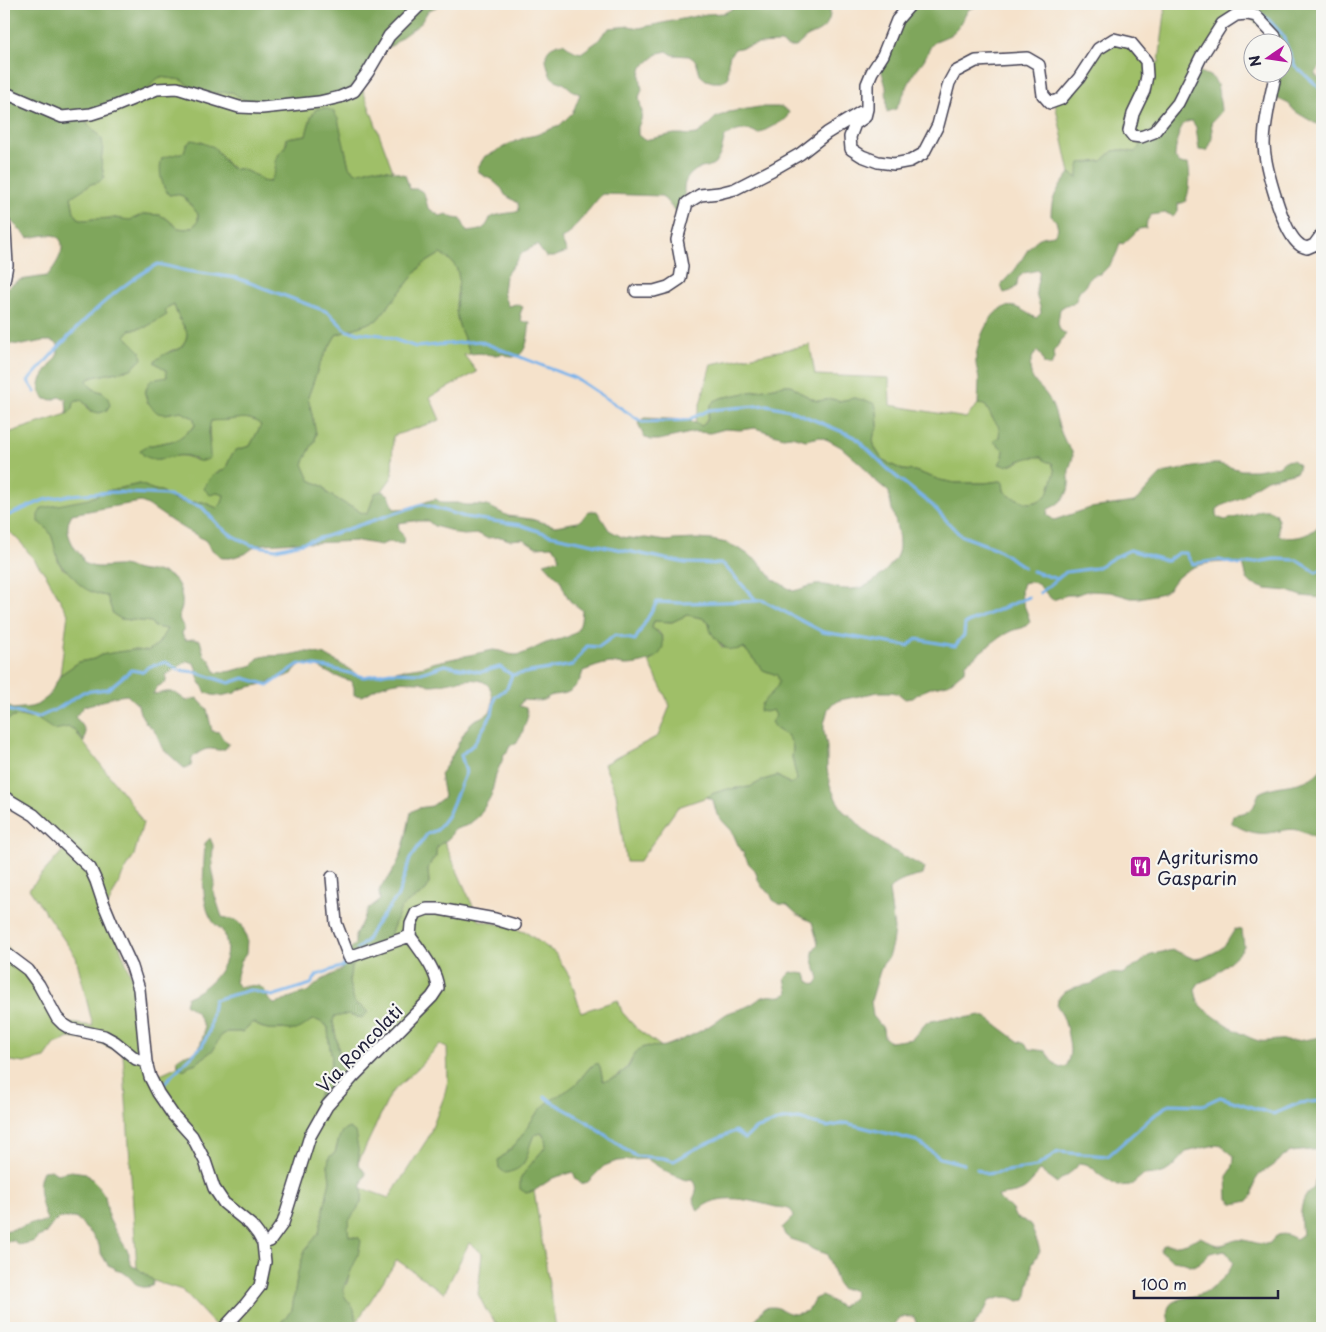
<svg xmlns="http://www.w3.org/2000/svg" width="1326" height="1332" viewBox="0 0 1326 1332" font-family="'Playpen Sans',sans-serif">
  <rect width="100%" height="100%" fill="#f6f6f2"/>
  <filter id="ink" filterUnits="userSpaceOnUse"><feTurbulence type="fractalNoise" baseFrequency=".02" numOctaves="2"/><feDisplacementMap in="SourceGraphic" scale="10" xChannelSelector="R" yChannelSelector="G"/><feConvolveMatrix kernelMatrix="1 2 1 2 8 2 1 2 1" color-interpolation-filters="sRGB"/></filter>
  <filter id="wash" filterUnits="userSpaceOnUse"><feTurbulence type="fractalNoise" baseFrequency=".0096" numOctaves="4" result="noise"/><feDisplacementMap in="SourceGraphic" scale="20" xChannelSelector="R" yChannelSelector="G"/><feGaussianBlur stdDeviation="1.12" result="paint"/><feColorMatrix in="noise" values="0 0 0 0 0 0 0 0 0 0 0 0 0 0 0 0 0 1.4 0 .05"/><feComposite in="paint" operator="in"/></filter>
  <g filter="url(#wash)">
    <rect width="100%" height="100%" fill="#f5e2cb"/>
    <path fill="#9fbf68" stroke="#607052" d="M 1166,4 L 1248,4 L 1245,12 L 1233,13 L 1172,113 L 1144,137 L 1140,147 L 1135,152 L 1120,150 L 1113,151 L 1102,161 L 1080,163 L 1078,178 L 1070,173 L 1055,103 L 1097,53 L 1123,40 L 1142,61 L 1159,63 Z
      M 160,77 L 182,80 L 188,85 L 217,93 L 232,92 L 251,104 L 361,85 L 393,171 L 374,168 L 356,173 L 349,167 L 345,149 L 325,108 L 316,109 L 311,117 L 306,135 L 287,138 L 285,148 L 276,162 L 276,170 L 274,177 L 269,182 L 262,181 L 257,176 L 242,169 L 235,169 L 228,165 L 214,147 L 206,145 L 200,141 L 184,152 L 162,159 L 169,195 L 176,194 L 183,196 L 198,214 L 198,221 L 193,227 L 186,229 L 178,228 L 166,218 L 159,215 L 144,214 L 130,221 L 115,218 L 93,219 L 85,220 L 78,218 L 74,212 L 71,196 L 91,184 L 99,182 L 104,177 L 101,161 L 103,147 L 97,133 L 86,122 L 87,115 L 140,99 L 154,81 Z
      M 440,254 C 472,269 452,291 457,317 C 459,329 466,342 471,354 L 464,355 L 477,372 L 430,397 L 440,420 L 393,436 L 392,477 L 382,491 L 375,493 C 372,500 371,507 367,514 L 360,512 L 354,507 L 347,505 L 327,493 L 324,487 L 310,480 L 302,464 L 311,447 L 315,441 L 316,433 L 308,397 L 320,363 L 336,335 L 377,320 L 422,265 Z
      M 174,304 C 175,308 176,312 178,316 C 185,332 193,332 180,349 L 172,350 L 154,362 L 167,370 L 167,377 L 147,386 L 145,394 L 147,402 L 165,414 L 181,411 L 187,415 L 194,418 L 195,426 L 177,440 L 147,446 L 159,459 C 173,457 183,452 196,461 L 210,443 L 209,428 L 211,421 C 216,420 222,421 227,420 C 241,419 249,415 261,425 L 250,446 L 236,450 L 231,456 L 225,470 L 217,472 L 217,493 L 224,495 L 222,503 L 217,508 L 203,502 L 181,503 L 174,500 L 161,491 L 154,490 L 140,484 L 102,492 L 96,496 L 89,499 L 45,526 L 50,531 L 55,546 L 58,561 L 62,568 L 69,572 L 80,584 L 100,595 L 107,596 L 113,614 L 121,619 L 151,622 L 154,627 L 167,629 L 158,644 L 148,651 L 133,650 L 101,655 L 94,659 L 79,662 L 60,675 L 68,614 L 46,575 L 22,544 L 4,526 L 4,446 L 11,432 L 67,414 L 73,409 L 74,402 L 82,400 L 91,412 L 103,392 C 94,390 90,388 86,380 L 93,377 L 131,369 L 142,359 L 125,336 L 130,330 L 146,327 L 166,315 L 165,311 L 168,307 Z
      M 810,345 L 815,375 L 889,378 L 890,405 L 966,418 L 978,404 L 985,405 L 989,411 L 992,418 L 997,423 L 1000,430 L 999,437 L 1004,450 L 1003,457 L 1000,464 C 1016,469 1026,452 1042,457 C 1045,457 1049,461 1052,463 L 1055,472 L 1049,491 L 1045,498 L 1036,502 L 1028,503 L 1010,496 L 1004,491 L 1003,482 L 1000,481 L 985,483 L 955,483 L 940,480 L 915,471 L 903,470 L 883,461 L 875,448 L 873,441 L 874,434 L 878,427 L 877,411 L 854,398 L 839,401 L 832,399 L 817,401 L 803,394 L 791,385 L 784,385 L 721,398 C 703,406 713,414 702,426 L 695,423 L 711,364 Z
      M 687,615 L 702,618 L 709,622 C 710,635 715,636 722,647 L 744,648 L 763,670 L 777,675 L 780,682 L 777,689 L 761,704 L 766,712 L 773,709 L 777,716 L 775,728 L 788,736 L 792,743 L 793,748 L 792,757 L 797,780 L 791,784 L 777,776 L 763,780 L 750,787 L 728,789 L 714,793 L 707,797 L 678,807 L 639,862 L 626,862 L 616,793 L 604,764 L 658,736 L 670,706 L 649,662 L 660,653 L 663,638 L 659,632 L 652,628 L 654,621 L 672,622 Z
      M 21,716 L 29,718 L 36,717 C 44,725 58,730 69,727 L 75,730 L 79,737 L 130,802 L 143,823 L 134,855 L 121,878 L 106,910 L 139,997 L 149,1079 L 178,1066 L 184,1070 L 190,1065 L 197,1063 L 214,1049 L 220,1035 L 227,1032 L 242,1032 L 253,1022 C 255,1023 259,1026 260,1027 C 269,1031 290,1030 300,1027 C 305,1025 308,1020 314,1020 C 319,1020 324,1024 328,1027 L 329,1043 L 332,1058 L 327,1080 L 316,1099 L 342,1064 L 333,1022 L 334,1017 L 349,1014 L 356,1017 L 362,1007 L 355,1004 L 349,983 L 351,968 L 362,957 L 387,942 L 401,908 L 407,903 L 426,891 L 429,883 L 428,869 L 431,862 L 436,856 C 435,848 438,846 444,841 L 479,920 L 507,926 L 527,933 L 555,953 L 570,977 L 581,1012 L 618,1000 L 622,1012 L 637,1029 L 662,1047 L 655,1048 L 648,1046 L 635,1053 L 628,1066 L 623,1072 L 611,1080 L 603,1081 L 600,1067 L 591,1066 L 577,1083 L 572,1088 L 546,1104 L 536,1114 L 520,1139 L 510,1150 L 498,1160 L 531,1142 L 534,1135 L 541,1133 L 545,1139 L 546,1146 C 537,1158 526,1168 520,1182 L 526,1193 L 534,1191 L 556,1328 L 500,1328 L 486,1310 L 478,1294 L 482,1253 L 469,1243 L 444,1293 L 397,1260 L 356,1323 L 354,1309 L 345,1297 L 343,1289 L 347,1283 L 359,1238 L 349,1236 L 347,1229 L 351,1215 L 357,1209 L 362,1196 L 361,1188 L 389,1198 L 428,1138 L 444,1097 L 448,1080 L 447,1047 L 440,1044 L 418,1068 L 391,1093 L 358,1163 L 359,1154 L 339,1138 L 335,1153 L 328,1165 L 330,1180 L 319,1233 L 305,1250 L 298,1272 L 292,1310 L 282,1321 L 280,1328 L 218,1328 L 182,1290 L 154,1281 L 137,1268 L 123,1054 L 96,1041 L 70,1038 L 55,1044 L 45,1058 L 24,1063 L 4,1060 L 4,944 L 12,953 L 62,1017 L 68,1023 L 93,1026 L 76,957 L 29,889 L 66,847 L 4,798 L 4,722 L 13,717 Z"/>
    <path fill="#7fa65c" stroke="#50644c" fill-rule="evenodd" d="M 4,4 L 442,4 L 428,11 L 420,24 L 403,36 L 393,45 L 387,48 L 342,96 L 251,104 L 232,92 L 210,93 L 188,85 L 182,80 L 160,77 L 154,81 L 140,99 L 87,115 L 86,123 L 102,139 L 103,147 L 101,161 L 104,177 L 99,182 L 91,184 L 71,197 L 74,212 L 78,218 L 85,220 L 93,219 L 115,218 L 130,220 L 144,214 L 159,215 L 166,218 L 178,228 L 186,229 L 193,227 L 198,221 L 198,214 L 183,196 L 176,194 L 169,195 C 161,185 158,170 162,158 L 184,152 L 186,145 L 192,140 C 200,141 206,145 214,147 L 228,166 L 235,169 L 242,169 L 257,176 L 262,181 L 269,182 C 279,170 273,166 278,156 C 279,152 284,150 285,146 C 287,144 287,141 287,138 L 306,135 L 311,117 L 316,109 L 325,108 L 333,111 L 338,119 L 349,167 L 356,173 L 374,168 L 393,171 L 405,175 L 410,189 L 418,189 L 424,193 L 428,208 L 440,216 L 447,214 L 453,218 L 461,219 L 467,232 C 480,230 485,231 490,218 C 499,213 509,214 519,211 L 518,203 L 505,195 L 502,189 L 491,179 L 484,176 L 478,171 L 478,167 L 485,156 L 493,153 L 509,144 L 526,137 L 536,135 L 560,125 L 573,112 L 580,94 C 572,92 570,87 563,83 C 559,81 553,80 550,75 C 549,73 549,70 548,68 C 543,53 547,46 563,43 L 574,51 L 581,53 L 598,41 L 603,34 L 610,28 L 629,26 L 639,28 L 706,14 L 724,13 L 732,9 L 737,4 L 835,4 L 830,9 C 831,25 822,31 809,36 C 804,38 800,44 796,47 L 788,47 L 781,43 L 758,44 L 735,49 L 730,55 L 728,63 L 728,78 L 721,82 L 713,82 L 706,80 L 700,75 L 696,61 L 689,56 L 673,55 L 667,51 L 659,53 L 642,67 L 640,75 L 642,90 L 639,97 L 642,112 L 641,120 L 638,127 L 638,135 L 644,140 L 674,134 L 682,134 L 689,135 L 697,134 L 704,129 L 715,118 L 729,112 L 759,107 L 782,107 L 789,112 L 786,119 L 758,134 C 748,126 734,131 725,137 C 722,146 721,160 712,165 C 707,168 701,167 696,170 C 684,178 681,189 687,201 L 682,207 L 675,211 L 662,196 L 602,194 L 567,236 L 561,239 L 567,252 L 553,257 L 546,257 L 537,245 L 523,252 L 505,276 L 503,292 L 505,299 L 508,306 L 516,304 L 523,307 L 520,314 L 522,322 L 530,322 C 528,334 528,358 511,357 C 508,357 506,354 503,354 C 500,354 498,355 495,355 C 485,355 483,352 471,354 C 466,342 459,329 457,317 C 452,291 472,269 440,254 L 422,265 L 377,320 L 336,335 L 320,363 L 308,397 L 316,433 L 315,441 L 311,447 L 303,464 L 310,480 L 324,487 L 327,493 L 347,505 L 354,507 L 360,512 L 367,514 C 371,507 372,500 375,493 L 382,491 L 389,495 L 394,509 L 409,508 L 431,500 L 436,499 L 442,503 L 458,503 L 465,505 L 480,505 L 488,506 L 508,516 L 531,519 L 555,526 L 578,522 L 584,517 L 589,511 L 597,511 L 609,530 L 622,537 L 638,539 L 645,538 L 667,541 L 674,540 L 697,539 L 712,540 L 727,543 L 740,549 L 759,562 L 773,579 L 793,591 C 800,590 807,586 815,585 C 824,584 829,586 837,588 C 861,592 872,585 888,568 C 894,561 899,555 899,545 C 899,525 890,510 889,492 L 872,478 L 863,466 L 841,447 L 828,440 L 820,437 L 806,440 L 791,436 L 783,437 L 755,428 L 740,430 L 725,429 L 710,433 L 695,432 L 659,440 L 651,440 L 644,437 L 638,423 L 644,418 L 688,420 L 702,426 L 707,421 L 710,406 L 714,401 L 721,398 L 784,385 L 791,385 L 803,394 L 817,401 L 832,399 L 839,401 L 854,398 L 868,401 L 875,404 L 877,411 L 878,427 L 874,434 L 873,441 L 875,448 L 883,461 L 903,470 L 915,471 L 940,480 L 955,483 L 985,483 L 1000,481 L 1003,482 L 1004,491 L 1010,496 L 1028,503 L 1036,502 L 1044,498 L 1049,491 L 1055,472 L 1052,463 L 1045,461 L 1042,457 C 1035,457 1029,457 1022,460 C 1012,463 1011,468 999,464 L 1003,457 L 1004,450 L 993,441 L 999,437 C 1001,425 997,426 992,417 C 989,413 988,409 985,405 L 978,404 C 978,396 979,388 979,380 C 978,372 975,365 976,357 C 978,339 992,301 1015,307 C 1022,309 1030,315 1036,318 L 1041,313 C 1041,305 1036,299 1036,292 C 1036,283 1040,278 1039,270 L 1024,273 L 1018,278 L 1017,286 L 1011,291 L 1004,293 L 1001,286 C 1004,280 1009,276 1014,271 C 1022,261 1027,247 1038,239 C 1043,236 1048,236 1054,235 L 1058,229 L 1056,221 L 1051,216 C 1051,196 1058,189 1070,173 L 1078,178 L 1078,171 L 1080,163 L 1102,161 L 1113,151 L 1120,150 L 1135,152 L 1140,147 L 1144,137 L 1172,113 L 1195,70 C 1212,77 1217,76 1219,96 C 1220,102 1221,106 1221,112 L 1211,123 C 1213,134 1213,141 1207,151 L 1199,150 L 1196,127 L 1192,121 C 1190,121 1186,122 1185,123 C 1178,128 1175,150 1175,158 L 1180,164 L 1188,164 C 1191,175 1190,192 1185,202 L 1178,204 L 1178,211 L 1173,216 L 1166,213 L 1151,215 L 1147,221 L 1146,228 L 1139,229 L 1123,244 L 1120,243 C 1116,258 1112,263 1101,274 C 1089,275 1090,277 1085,286 C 1081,291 1081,287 1079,292 C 1077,297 1077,300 1073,304 L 1066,305 L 1060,309 L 1058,323 L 1060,330 L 1066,334 L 1053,352 L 1054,359 L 1051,366 L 1044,364 L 1042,357 L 1037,351 C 1030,358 1028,370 1033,379 C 1037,386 1044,390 1048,397 C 1056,410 1057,425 1064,439 C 1066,445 1072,449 1073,455 C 1073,460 1070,465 1069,470 C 1068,475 1070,480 1069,485 C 1069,496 1057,506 1048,509 L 1047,515 L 1054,520 L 1090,508 L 1134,502 L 1140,497 L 1160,475 L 1167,472 L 1211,464 L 1219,464 L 1241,470 L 1256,470 L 1279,466 L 1285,461 L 1292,460 L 1299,465 L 1297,472 L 1267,479 L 1254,487 L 1243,497 L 1223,505 L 1217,509 L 1217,517 L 1225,520 L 1254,513 L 1261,510 L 1269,510 L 1275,513 L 1278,520 L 1279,535 C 1292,541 1310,536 1319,525 L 1322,525 L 1322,598 L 1302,596 L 1288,591 L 1266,589 L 1252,584 L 1247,579 L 1243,564 C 1223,561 1198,561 1182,574 C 1176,579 1172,582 1169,589 L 1163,593 L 1139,598 L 1131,598 L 1110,592 L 1088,591 L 1075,595 L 1067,595 L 1053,600 C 1042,592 1040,578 1023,583 C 1017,597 1027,608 1030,622 C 1022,631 1019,627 1009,632 C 993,640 981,653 966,663 L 965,670 L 948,684 L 933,687 L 919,693 L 913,698 L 905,699 L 899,694 L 892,692 L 878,692 L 840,700 L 833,703 L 828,709 L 824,724 L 824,731 L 827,746 L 827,769 L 830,785 L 836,799 L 844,812 L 851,816 L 866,832 L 885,846 L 925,868 L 923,875 C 910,878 898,880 889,890 L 894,929 L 892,944 L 888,958 L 883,964 L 880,971 L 871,1001 L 873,1016 L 883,1028 L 884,1037 L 890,1042 L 912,1039 L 927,1022 L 950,1017 L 964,1018 L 980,1015 L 987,1018 L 1018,1041 L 1025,1044 L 1030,1049 L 1045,1051 L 1054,1063 L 1060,1068 L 1067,1066 C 1068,1061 1070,1055 1070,1050 C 1069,1038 1065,1015 1057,1006 L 1058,999 L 1063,993 L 1076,987 L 1091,984 L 1111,973 L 1122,974 L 1139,964 L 1151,954 L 1174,950 L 1194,959 L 1202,958 L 1215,952 L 1222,948 L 1227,942 L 1235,929 L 1242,930 L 1244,946 L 1240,952 L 1213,977 L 1199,983 L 1195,989 C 1196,995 1197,1000 1200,1004 C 1209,1015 1243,1036 1256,1040 C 1263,1043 1272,1040 1279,1040 C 1282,1039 1284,1040 1287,1041 C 1299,1042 1311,1038 1322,1037 L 1322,1149 L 1290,1152 L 1283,1156 L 1279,1161 L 1259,1175 L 1255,1181 L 1253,1195 L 1248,1201 L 1234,1204 L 1228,1199 L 1227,1176 C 1232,1170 1234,1165 1234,1156 L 1222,1146 L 1215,1145 L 1186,1152 L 1171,1168 L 1165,1172 L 1158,1174 L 1143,1175 L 1131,1185 L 1117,1186 L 1098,1174 L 1093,1168 L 1086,1164 L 1079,1163 C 1074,1173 1064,1175 1057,1183 C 1050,1179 1046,1174 1039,1171 C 1034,1176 1032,1184 1026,1188 C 1019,1194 1006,1194 998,1196 C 1003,1206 1007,1203 1012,1210 C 1013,1211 1015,1217 1016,1218 L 1023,1220 L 1030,1224 L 1038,1244 L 1040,1251 L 1032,1264 C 1033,1272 1031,1277 1029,1284 C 1027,1291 1029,1292 1025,1300 L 1018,1301 C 1007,1294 1000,1298 989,1301 L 986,1308 L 973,1327 L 969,1328 L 918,1328 L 914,1317 C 905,1316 895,1317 893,1328 L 750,1328 L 764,1308 C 781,1304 782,1313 794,1314 C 798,1314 803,1312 807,1311 L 811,1305 L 814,1299 L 821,1296 L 828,1299 L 841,1307 L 853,1298 L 855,1291 L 848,1289 L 841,1289 L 837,1283 L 827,1254 L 812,1249 L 806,1244 L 790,1239 L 785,1235 L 782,1228 L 793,1217 L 791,1210 C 784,1207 782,1208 776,1207 C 751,1201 718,1190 698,1211 L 693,1199 C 697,1191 698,1187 693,1179 L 685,1180 L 665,1171 L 647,1159 L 617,1161 L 604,1166 L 588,1182 L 581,1184 L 576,1179 L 573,1172 L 553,1178 L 534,1191 L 526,1193 L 520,1189 C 520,1186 520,1183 520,1180 C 523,1172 540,1154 546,1146 L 545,1139 L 542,1133 L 534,1135 C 525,1154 530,1169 505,1173 L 499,1168 L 498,1160 C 506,1154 514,1147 520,1138 C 529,1126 535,1113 546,1104 C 555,1096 567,1092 576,1084 C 584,1076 587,1067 598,1063 L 600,1067 L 603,1081 C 613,1080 623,1074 629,1066 C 633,1059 634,1051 642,1048 C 650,1044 658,1049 668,1045 C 682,1040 696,1034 709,1026 C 716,1022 722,1016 728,1013 C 735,1010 743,1009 750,1005 C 754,1003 758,999 763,997 C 774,993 777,1000 788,993 L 785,978 L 791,972 L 806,974 L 808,981 L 815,985 L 819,979 C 816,965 807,956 818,944 L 812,922 L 798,915 L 787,905 L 779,904 L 773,900 L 770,893 L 763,888 L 759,882 L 755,870 L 749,864 L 742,851 L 738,845 L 732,831 L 717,815 L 713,800 L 707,797 L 714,793 L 728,789 L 750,787 L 763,780 L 777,776 L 790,784 L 797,780 L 792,757 L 793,748 L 792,743 L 788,736 L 775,728 L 771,722 L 776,716 L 773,710 L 766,712 L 759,711 C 762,698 775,694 779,682 L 777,675 L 763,670 L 744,648 C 730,652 726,650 717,640 C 711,633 710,632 709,622 L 702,618 L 687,615 L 672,622 L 654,621 L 652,628 C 658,632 663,636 663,643 C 664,660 639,665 626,665 C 621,665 615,663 610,663 C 601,664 592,668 583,671 C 581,680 575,690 566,693 C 561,695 555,694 550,696 C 546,698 544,701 539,701 C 534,701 528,700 523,700 L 519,706 L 526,708 L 528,715 L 526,722 L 521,736 L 517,742 L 510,746 L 507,752 L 504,754 L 502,761 L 496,774 L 491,796 L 479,816 L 468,825 L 453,830 C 453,831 451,836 450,837 C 443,845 435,842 436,856 L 431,862 L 428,869 L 429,883 L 426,891 L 407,903 L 401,908 L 387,942 L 362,957 L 351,968 L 349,983 L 355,1004 L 362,1007 L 368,1012 L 363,1018 L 356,1017 L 349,1014 L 334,1017 L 333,1022 L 344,1079 L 322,1104 L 316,1099 L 327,1080 L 332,1058 L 329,1043 L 328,1027 C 309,1012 312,1025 296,1030 C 291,1031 285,1029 280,1029 C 269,1030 262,1029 253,1022 L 242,1032 L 227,1032 L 221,1035 L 214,1049 L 197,1063 L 190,1065 L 184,1070 L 178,1066 L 177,1059 L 183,1055 L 194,1053 L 199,1048 L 204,1034 L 204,1027 L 197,1013 L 185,1004 L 187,997 C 212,987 235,961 224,934 C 222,928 217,927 214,923 C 211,919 208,913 207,909 C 201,888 204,864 205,843 L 210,838 L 213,845 L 212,867 L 215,883 L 213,890 L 222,917 L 236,920 L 242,925 L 247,939 L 246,954 L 241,961 L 235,982 L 239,987 C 254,985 264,982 268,999 L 274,1004 L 282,1002 L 288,998 L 309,991 L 320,981 L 341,970 L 350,949 L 355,944 L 355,936 L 368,909 L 380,900 C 380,899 379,893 379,892 C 380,886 385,883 388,879 C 393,871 398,863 401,854 C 405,841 408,827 411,812 L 418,808 L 432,806 L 444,797 L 440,774 C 453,759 458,740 470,724 C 475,717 487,718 491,710 C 493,705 493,699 492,694 C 488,668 447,685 431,685 C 427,685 424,682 420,682 C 415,682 401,681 397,682 C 390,683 382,685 375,689 C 371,691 366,695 362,696 C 361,696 355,695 354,695 L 354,688 L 352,681 C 345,679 336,677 329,673 C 315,666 303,655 292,674 L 263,684 L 241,689 L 235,693 L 220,696 L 212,695 L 205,692 C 204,688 201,684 199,680 C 197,675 197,669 194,663 L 187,661 L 166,675 L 166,682 L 157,687 L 153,694 C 171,692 171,688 186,701 L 197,698 L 207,709 L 212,731 L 219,732 L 223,739 L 229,743 L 225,749 C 220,751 218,750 212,749 C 204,748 198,753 192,758 L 191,766 L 184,768 L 162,748 L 157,735 L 153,729 L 146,723 L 140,713 L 138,705 L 127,695 L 112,697 L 106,700 L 84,706 L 75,717 C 83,725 88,731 84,742 L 75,730 L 69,727 L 54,730 L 36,718 L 29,718 L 21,716 L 13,717 L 4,722 L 4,703 L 13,709 L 31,707 L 37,705 L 49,696 L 60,675 L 79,662 L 94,659 L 101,655 L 117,652 L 133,650 L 148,651 L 158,644 L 167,629 L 154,627 L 151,622 L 121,619 L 113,614 L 107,596 C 98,595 87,591 79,584 C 76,580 73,575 69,572 C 65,568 61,568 59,561 C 52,545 56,532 38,522 L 38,515 L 42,508 L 89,499 L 96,496 L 102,492 L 140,484 L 154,490 L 161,491 L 174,500 L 181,502 L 203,502 L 217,508 L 222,503 L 224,495 L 217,493 L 210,495 L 204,489 C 208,478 214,473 225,470 L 231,456 L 236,450 L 250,446 L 261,425 C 249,415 241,419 227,420 C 222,421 216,420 211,421 C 207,432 210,445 210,458 C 197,465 198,459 188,456 C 179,454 169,458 160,459 C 154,460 149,458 144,456 L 140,450 L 147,446 L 177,440 L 195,426 L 194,418 L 187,415 L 181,411 L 165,414 L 158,413 C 146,403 141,394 151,380 L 167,377 L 166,370 L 154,362 C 161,355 170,351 180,349 C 193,332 185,331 178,316 C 176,312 175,308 174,304 L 168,307 L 165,311 L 167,315 L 146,327 L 130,330 L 125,336 L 141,352 L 142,359 L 131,369 L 93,377 L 87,380 C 93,397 106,385 110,405 L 106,411 L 99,413 L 91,411 L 87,405 L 81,400 L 74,402 L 73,409 L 67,414 L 66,399 L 59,397 L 53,400 L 45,399 C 30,381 52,369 58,353 C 58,350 58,347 58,344 L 52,341 L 44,341 L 22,345 L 4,343 L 4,289 L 20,280 L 47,276 C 55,267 73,241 53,235 C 47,234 35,237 28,238 L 4,214 ZM 141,502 L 148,505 L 173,522 L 186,530 L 193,533 L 206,541 L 210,548 L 222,558 L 230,558 L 245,554 L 257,545 L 264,544 L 296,542 L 311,543 L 358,541 L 381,545 L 388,542 L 403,544 L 404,536 L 399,531 L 398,523 L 414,521 L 428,521 L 434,526 L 449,530 L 456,534 L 464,535 L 479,534 L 486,538 L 501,537 L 509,540 L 523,539 L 536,547 L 552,546 L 558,551 L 559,559 L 544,563 L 560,580 L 566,594 L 570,601 L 582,610 C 581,618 582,626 575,632 C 568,639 555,640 546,643 C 536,647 526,654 516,655 C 507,655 502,650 493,650 L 432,663 L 425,666 L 395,671 L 364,678 L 357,675 L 351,670 L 325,655 L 311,652 L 303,652 L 288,655 L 266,656 L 258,658 L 253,665 L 232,671 L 216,673 L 210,660 L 204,655 L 200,640 L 193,639 L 185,640 L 182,634 L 184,627 C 176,616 180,617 182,606 C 183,597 180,584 173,578 C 161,570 157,572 144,571 C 136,570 129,567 122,566 C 110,565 93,571 84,562 C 83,561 82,557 81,555 C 77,551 74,548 72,543 C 67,533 66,524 72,514 L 110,507 Z
      M 908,4 L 985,4 L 969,9 L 956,30 L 950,35 L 936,41 L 931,46 L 924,60 L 914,73 L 896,109 L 887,112 L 886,87 L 880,65 Z
      M 1248,4 L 1322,4 L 1322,66 L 1318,69 L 1315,75 L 1322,80 L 1322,124 C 1315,125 1312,121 1306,118 C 1298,113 1294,112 1289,104 L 1272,96 L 1276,73 L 1284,72 L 1284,42 L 1275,42 L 1245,12 Z
      M 1322,768 L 1322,840 C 1313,838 1306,832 1297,830 C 1287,828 1278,832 1269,833 C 1256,835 1241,830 1231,822 L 1233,815 C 1256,810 1251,812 1259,793 C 1281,781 1305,790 1322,768 Z
      M 349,1128 L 355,1132 L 359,1154 L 358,1163 L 366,1174 C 358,1186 365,1191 361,1202 C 355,1216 345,1217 349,1236 L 359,1238 L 361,1241 L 358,1255 L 343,1289 L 345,1297 L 354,1309 L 356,1323 L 355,1328 L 279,1328 L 282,1321 L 292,1310 L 298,1272 L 305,1250 L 319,1233 L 330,1180 L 328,1165 L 329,1157 L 335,1153 L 339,1138 L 342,1131 Z
      M 1322,1168 L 1322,1328 L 1171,1328 C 1159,1295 1181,1302 1203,1293 C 1208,1291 1221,1281 1225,1276 C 1229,1272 1231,1267 1233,1262 L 1225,1250 L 1210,1253 L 1199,1263 L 1193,1266 L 1179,1261 L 1172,1260 L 1160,1251 L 1164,1245 C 1180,1246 1186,1244 1200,1237 C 1206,1239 1212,1245 1219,1245 C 1227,1245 1234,1238 1243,1240 C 1252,1241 1261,1246 1270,1243 C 1278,1231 1285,1233 1296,1239 L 1302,1235 C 1300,1219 1298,1198 1314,1188 L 1315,1181 Z
      M 51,1170 L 57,1174 L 71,1171 L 86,1173 L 97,1184 L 105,1196 L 109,1219 L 116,1232 L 129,1253 L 129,1259 L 132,1266 L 137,1268 L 154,1281 L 152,1286 C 135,1290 137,1283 127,1275 C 124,1272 119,1271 115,1270 L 115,1268 L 108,1265 L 100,1252 L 99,1245 L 91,1233 L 85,1228 L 81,1222 L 75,1218 L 60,1218 L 54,1222 L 45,1234 L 38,1237 L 33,1242 L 18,1245 L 13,1240 L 4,1242 L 4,1231 L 19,1228 L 32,1223 L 40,1223 L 47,1221 C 42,1205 35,1187 43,1171 Z"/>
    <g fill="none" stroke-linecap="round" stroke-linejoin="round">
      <path stroke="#7ab4eb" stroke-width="3" d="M 1244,4 L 1256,12
        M 1262,15 L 1268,19 L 1282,34 L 1295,66 L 1322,90
        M 35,392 L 28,381 C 66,339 107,291 158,264 L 187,271 L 237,278 L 328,312 L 347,331 L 381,335 L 416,347 L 479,341 L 577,379 L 642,422 L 688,420 L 709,410 L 767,405 L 790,410 L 855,437 L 893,474 L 932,505 L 960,535 L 997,549 L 1024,567
        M 4,520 L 9,515 L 44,500 L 70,495 L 112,492 L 166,495 L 202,507 L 219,526 L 233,536 L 251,545 L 276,549 L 294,545 L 324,537 L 422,504 L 465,517 L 521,525 L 550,535 L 685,563 L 723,564 L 757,601
        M 1032,571 L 1057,579
        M 1040,593 L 1066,572 L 1096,568 L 1115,557 L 1130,550 L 1167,561 L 1178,553 L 1186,553 L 1192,564 L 1219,560 L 1239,565 L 1275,559 L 1297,560 L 1316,572 L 1322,569
        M 4,709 L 37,718 L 59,708 L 83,692 L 108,689 L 131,670 L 143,672 L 148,667 L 166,662 L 178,670 L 195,672 L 229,683 L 244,678 L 269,685 L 299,664 L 330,668 L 364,677 L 390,672 L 421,673 L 445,665 L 481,672 L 500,667 L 512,675 L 573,665 L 587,646 L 599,647 L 615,635 L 635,640 L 657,602 L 681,603 L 757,601 L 762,600 L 823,632 L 908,646 L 916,639 L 955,646 L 964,635 L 965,624 L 1029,597
        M 357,949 L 367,940 L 374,927 L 398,896 L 410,859 L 427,834 L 437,830 L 448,815 L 466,772 L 461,755 L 474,744 L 492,714 L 495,697 L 507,688 L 512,675
        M 160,1089 L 172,1075 L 202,1046 L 209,1032 L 214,1000 L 250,990 L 272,996 L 311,984 L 317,975 L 343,966 L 348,959
        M 545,1096 L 552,1102 L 586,1121 L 626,1150 L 636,1156 L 663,1158 L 674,1161 L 693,1150 L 735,1131 L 745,1139 L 755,1129 L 782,1120 L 799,1119 L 827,1127 L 846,1123 L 917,1141 L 940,1158 L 964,1164
        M 977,1169 L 986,1174 L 1036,1167 L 1058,1152 L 1108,1156 L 1151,1118 L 1169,1104 L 1203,1105 L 1220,1097 L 1273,1114 L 1300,1103 L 1322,1101"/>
    </g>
  </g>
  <g filter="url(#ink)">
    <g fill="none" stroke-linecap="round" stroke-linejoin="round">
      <defs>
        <path id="minor" d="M 911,4 L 897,20 L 883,55 L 872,72 L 867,84 L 867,109 L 865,117 L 855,124 L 850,137 L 851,149 L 862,156 L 878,162 L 894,164 L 910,161 L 923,154 L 938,125 L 949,83 L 955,72 L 976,61 L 1027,58 L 1039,65 L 1043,95 L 1050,103 L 1061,99 L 1079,78 L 1098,49 L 1114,39 L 1131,43 L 1146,61 L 1147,76 L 1144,91 L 1133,114 L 1129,131 L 1133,136 L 1141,137 L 1154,132 L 1178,103 L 1201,57 L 1222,24 L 1236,15 L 1247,14 L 1256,16 L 1275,36 L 1275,42
          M 1276,72 C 1271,95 1264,122 1264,145 C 1265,166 1283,234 1300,245 C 1302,247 1305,247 1307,248 L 1314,245 L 1322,234
          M 4,91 L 8,94 L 62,117 L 91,114 L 113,107 L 157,89 L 177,88 L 239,107 L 262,108 L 319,102 L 340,97 L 354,91 L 368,72 L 389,36 L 421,4
          M 4,223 L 5,230 L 7,265 L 4,281
          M 636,291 L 654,291 L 668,287 L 680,279 L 682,267 L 677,240 L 687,203 L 700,195 L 719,193 L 735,189 L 772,170 L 800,154 L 827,133 L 861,112
          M 4,797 L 34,815 L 90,868 L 96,881 L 103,902 L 113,926 L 132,967 L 139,989 L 146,1062 L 150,1077 L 158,1093 L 173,1115 L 192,1136 L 205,1161 L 214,1188 L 224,1203 L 251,1225 L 258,1234 L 263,1243 L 265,1262 L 260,1286 L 246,1304 L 224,1328
          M 332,877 L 336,923 L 349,957 L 410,936 L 411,924 L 416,913 L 427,909 L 439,909 L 495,919 L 515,925
          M 4,952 L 28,970 L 39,985 L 57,1018 L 63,1024 L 71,1029 L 104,1036 L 115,1042 L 136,1059 L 146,1062
          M 263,1243 L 270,1241 L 283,1223 L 310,1136 L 327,1106 L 352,1078 L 432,997 L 438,988 C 436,969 421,952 410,936"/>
      </defs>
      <use href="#minor" stroke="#423f51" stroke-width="14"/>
      <use href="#minor" stroke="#fff" stroke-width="11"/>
    </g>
  </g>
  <defs>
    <symbol id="restaurant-square" viewBox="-11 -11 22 22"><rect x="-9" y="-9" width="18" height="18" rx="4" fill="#b5179e" stroke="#f6f6f2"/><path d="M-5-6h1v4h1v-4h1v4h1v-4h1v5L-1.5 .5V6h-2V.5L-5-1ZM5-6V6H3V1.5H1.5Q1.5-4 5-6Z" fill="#fff"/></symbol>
  </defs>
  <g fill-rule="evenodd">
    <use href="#restaurant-square" x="1128" y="854" width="25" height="25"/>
  </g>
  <g text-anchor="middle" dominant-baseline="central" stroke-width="4.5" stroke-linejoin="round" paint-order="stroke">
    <g font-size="18" fill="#22223b" stroke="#f6f6f2" text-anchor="start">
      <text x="1157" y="856">Agriturismo<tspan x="1157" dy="21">Gasparin</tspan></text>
    </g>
    <g font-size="18" fill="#22223b" stroke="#f6f6f2">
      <text transform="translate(359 1048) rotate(-46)">Via Roncolati</text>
    </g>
  </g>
  <rect width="1326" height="1332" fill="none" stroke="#f6f6f2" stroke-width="20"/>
  <g transform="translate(1268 58) rotate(257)"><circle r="24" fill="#f6f6f2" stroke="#a1a1a9"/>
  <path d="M0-4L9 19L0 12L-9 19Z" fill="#b5179e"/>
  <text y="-8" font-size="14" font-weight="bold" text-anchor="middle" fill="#22223b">N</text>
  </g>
  <path d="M1134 1290v8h144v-8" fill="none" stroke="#22223b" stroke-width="2.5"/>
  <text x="1141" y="1290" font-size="15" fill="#22223b" stroke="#f6f6f2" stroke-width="4" paint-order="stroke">100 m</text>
</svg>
